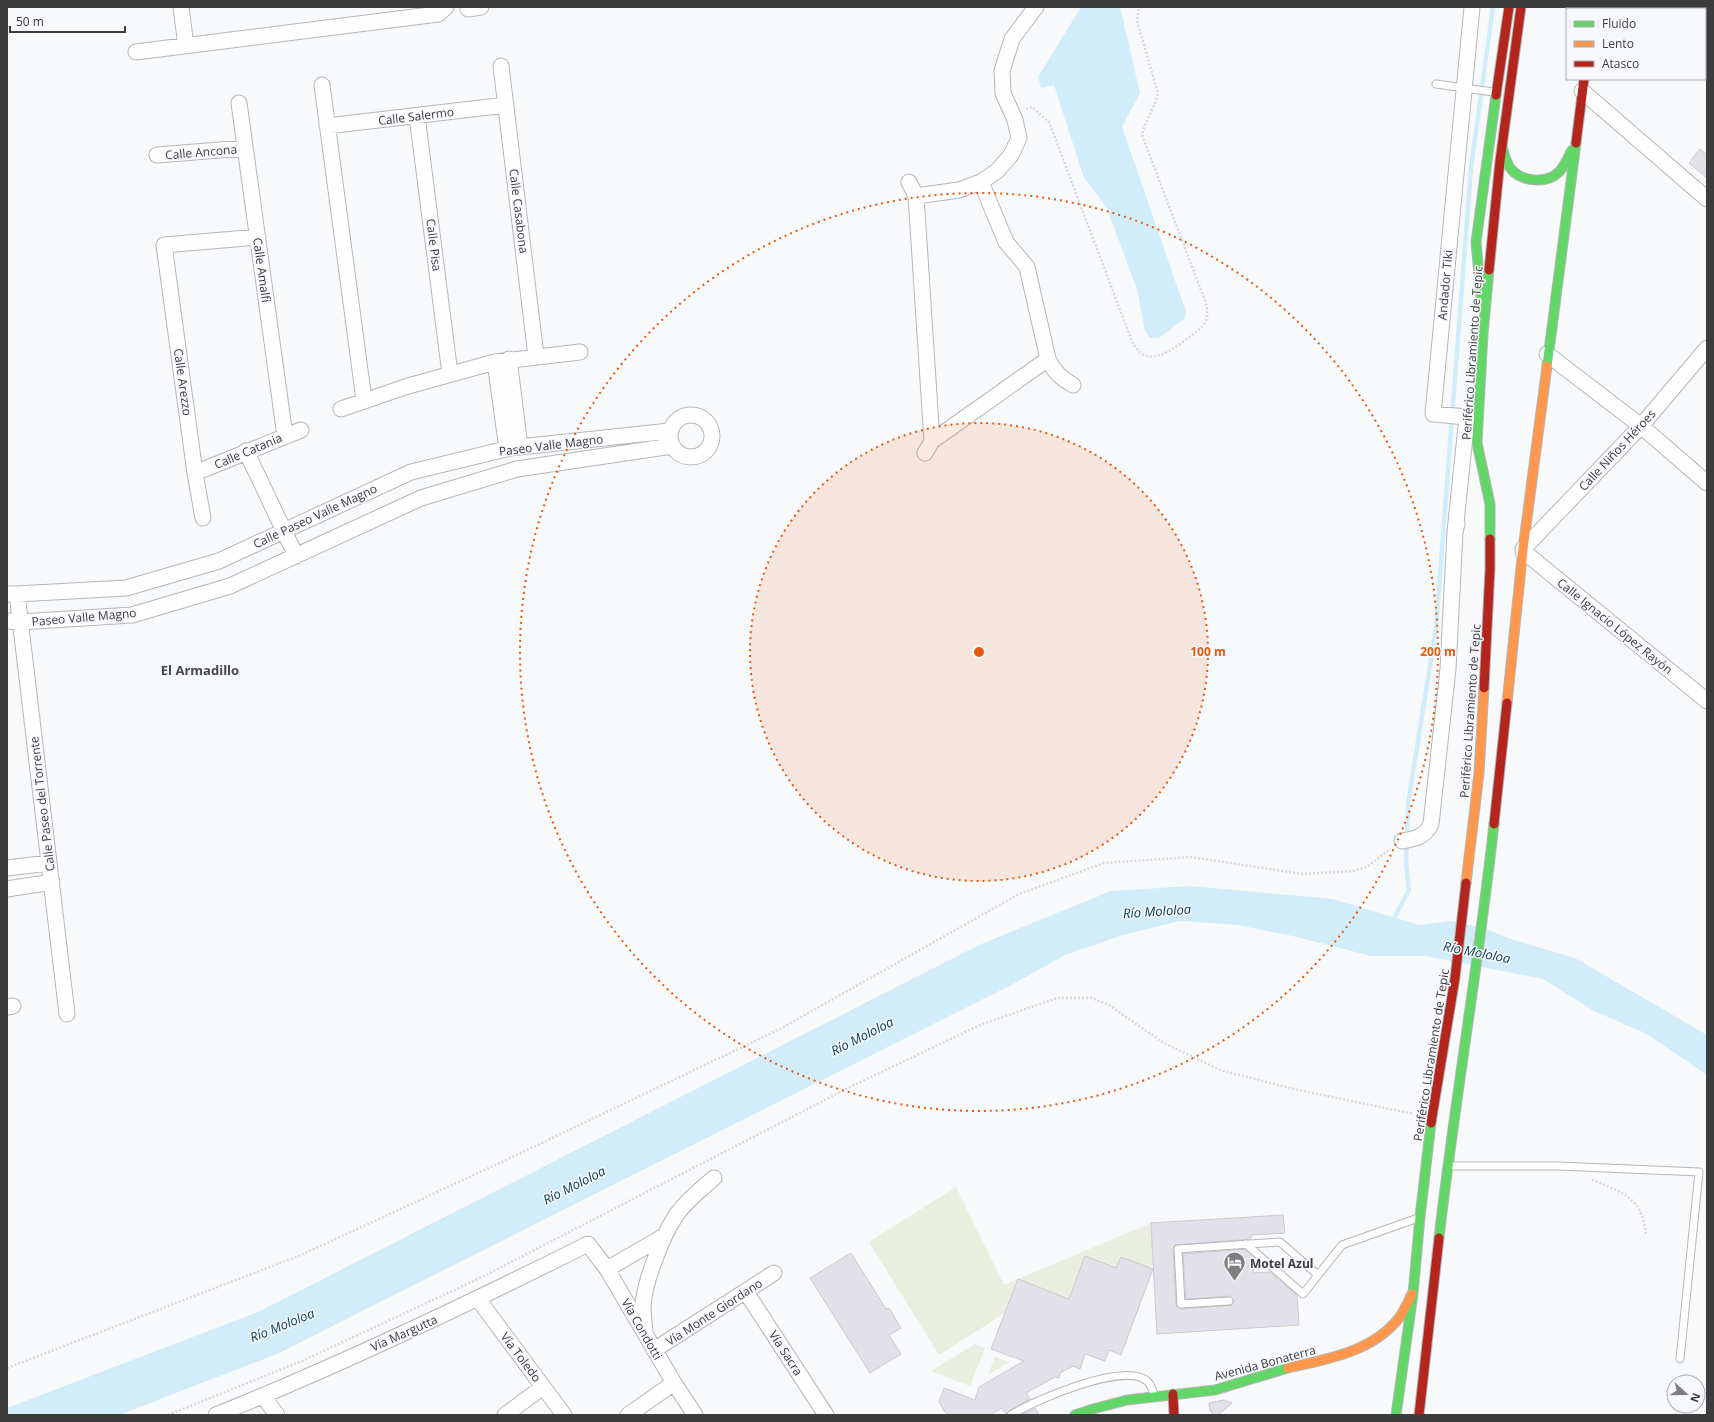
<svg xmlns="http://www.w3.org/2000/svg" width="1714" height="1422" viewBox="0 0 1714 1422" font-family="'Open Sans',sans-serif">
  <rect width="100%" height="100%" fill="#f8f9fb"/>
  <path fill="#e9eede" d="M 956,1187 L 1004,1285 L 1151,1223 L 1153,1266 L 1148,1267 L 1121,1257 L 1116,1268 L 1085,1256 L 1069,1298 L 1018,1279 L 1005,1313 L 939,1355 L 869,1242 Z
    M 975,1344 L 985,1348 L 970,1386 L 931,1371 Z
    M 995,1357 L 1009,1362 L 988,1375 Z"/>
  <path fill="#d2edfa" d="M 1081,7 L 1120,7 L 1140,93 L 1122,127 L 1186,312 L 1184,319 L 1159,338 L 1150,338 L 1145,331 L 1137,289 L 1106,206 L 1084,178 L 1054,85 L 1041,88 L 1038,77 Z
    M 1191,886 L 1333,899 L 1419,925 L 1451,921 L 1483,928 L 1514,940 L 1575,958 L 1707,1035 L 1707,1075 L 1647,1034 L 1594,1011 L 1543,979 L 1426,956 L 1371,956 L 1297,937 L 1238,925 L 1180,921 L 1123,935 L 1065,955 L 1015,983 L 277,1354 L 119,1415 L 7,1415 L 7,1408 L 258,1312 L 979,945 L 1111,891 Z"/>
  <g fill="none" stroke-linecap="round" stroke-linejoin="round">
    <path stroke="#d2edfa" stroke-width="4.5" d="M 1392,922 L 1409,890 L 1406,864 L 1408,804 L 1436,628 L 1471,168 L 1493,7"/>
  </g>
  <path fill="#e2e1e9" stroke="#cacacc" d="M 1700,149 L 1707,155 L 1707,178 L 1689,163 Z
    M 1283,1215 L 1285,1233 L 1251,1235 L 1251,1239 L 1175,1245 L 1173,1249 L 1176,1304 L 1177,1307 L 1181,1309 L 1232,1305 L 1234,1300 L 1229,1296 L 1186,1299 L 1183,1254 L 1245,1249 L 1253,1256 L 1254,1273 L 1270,1272 L 1297,1295 L 1299,1325 L 1157,1334 L 1151,1223 Z
    M 851,1253 L 886,1309 L 889,1308 L 901,1328 L 889,1335 L 901,1354 L 870,1373 L 810,1278 Z
    M 1085,1256 L 1116,1268 L 1121,1257 L 1153,1269 L 1121,1355 L 1109,1350 L 1105,1361 L 1085,1354 L 1080,1369 L 1073,1366 L 1060,1373 L 1059,1378 L 1055,1377 L 1026,1393 L 1030,1399 L 1009,1411 L 1006,1414 L 1002,1408 L 990,1415 L 947,1415 L 939,1402 L 944,1388 L 975,1400 L 979,1387 L 1024,1361 L 991,1349 L 1018,1279 L 1069,1299 Z
    M 1224,1400 L 1232,1403 L 1218,1415 L 1212,1415 L 1212,1411 L 1210,1411 L 1209,1403 Z
    M 1035,1408 L 1039,1415 L 1021,1415 Z"/>
  <g fill="none" stroke-linecap="round" stroke-linejoin="round">
    <defs>
      <path id="lane" d="M 1436,84 L 1493,92
        M 1449,1166 L 1559,1166 L 1699,1172 L 1680,1359
        M 1246,1244 L 1303,1294 L 1342,1245 L 1418,1218
        M 1229,1301 L 1181,1304 L 1178,1249 L 1280,1242 L 1318,1275
        M 1011,1415 C 1033,1401 1124,1361 1147,1381 C 1151,1384 1152,1390 1154,1394"/>
      <path id="street" d="M 181,7 L 186,46
        M 468,9 L 481,7
        M 136,52 L 438,14 L 446,7
        M 501,66 L 536,356
        M 322,85 L 364,400
        M 1582,91 L 1707,199
        M 239,103 L 285,436
        M 417,116 L 450,374
        M 327,126 L 506,105
        M 157,155 L 245,148
        M 909,182 L 916,196 L 932,441 L 925,453
        M 981,182 L 1006,242 L 1027,267 L 1048,359 C 1054,372 1061,378 1073,385
        M 916,196 L 959,190 L 981,182 L 997,171 L 1011,155 L 1019,138 L 1015,120 L 1003,93 L 1002,71 L 1012,39 L 1036,7
        M 1547,354 L 1641,426 L 1707,483
        M 509,359 L 520,447
        M 495,362 L 507,449
        M 341,409 L 408,386 L 495,362 L 580,352
        M670 436a21 21 0 1 1 42 0a21 21 0 1 1-42 0Z
        M 932,441 L 1048,359
        M 246,451 L 296,556
        M 195,473 L 301,430
        M 203,518 L 195,473 L 164,245 L 258,237
        M 1455,532 L 1467,417 L 1433,414 L 1472,7
        M 1523,549 L 1641,426 L 1707,348
        M 1523,551 L 1707,701
        M 7,594 L 17,594 L 126,588 L 219,561 L 411,472 L 510,448 L 670,431
        M 17,594 L 67,1014
        M 7,621 L 20,622 L 132,615 L 230,586 L 421,498 L 517,469 L 672,446
        M 1402,841 C 1415,839 1425,837 1431,824 L 1448,669 L 1455,532 L 1457,524
        M 7,868 L 49,863
        M 7,889 L 52,882
        M 7,1007 L 13,1006
        M 607,1269 L 664,1236
        M 746,1292 L 826,1415
        M 478,1299 L 564,1415
        M 645,1330 C 644,1322 643,1314 643,1306 C 644,1283 662,1237 675,1217 C 685,1202 700,1190 714,1178
        M 654,1350 L 774,1273
        M 263,1396 L 277,1415
        M 216,1415 C 343,1364 466,1305 588,1244 L 607,1269 L 674,1383 L 695,1415
        M 505,1415 L 543,1387
        M 628,1415 L 674,1383"/>
      <path id="fast" d="M 1502,146 C 1504,154 1506,163 1511,169 C 1522,182 1547,184 1559,172 C 1565,166 1568,157 1572,150
        M 1489,270 L 1483,334 L 1477,443 L 1490,504 L 1490,539
        M 1481,296 L 1476,242 L 1496,95
        M 1547,366 L 1576,143
        M 1439,1238 C 1455,1099 1479,962 1494,824
        M 1075,1415 L 1093,1409 L 1127,1400 L 1215,1390 L 1288,1368
        M 1396,1415 L 1413,1294 L 1420,1217 L 1431,1123"/>
      <path id="slow" d="M 1507,703 L 1523,549 L 1547,366
        M 1466,883 L 1479,773 L 1484,688
        M 1288,1368 C 1328,1359 1372,1352 1399,1318 C 1404,1311 1408,1302 1412,1294"/>
      <path id="jam" d="M 1594,7 L 1594,9
        M 1496,95 L 1509,7
        M 1576,143 L 1584,79
        M 1489,270 L 1500,161 L 1521,7
        M 1484,688 L 1490,569 L 1490,539
        M 1494,824 L 1507,703
        M 1431,1123 L 1455,978 L 1466,883
        M 1173,1394 L 1174,1415
        M 1419,1415 L 1439,1238"/>
    </defs>
    <use href="#lane" stroke="#b5b6b8" stroke-width="9"/>
    <use href="#street" stroke="#b5b6b8" stroke-width="17"/>
    <use href="#fast" stroke="#b5b6b8" stroke-width="11"/>
    <use href="#slow" stroke="#b5b6b8" stroke-width="11"/>
    <use href="#jam" stroke="#b5b6b8" stroke-width="11"/>
    <path stroke="#d8d8d9" stroke-width="2.5" stroke-dasharray="2 2" stroke-linecap="butt" d="M 1026,109 L 1032,107 L 1049,122 L 1133,344 C 1137,349 1141,355 1147,356 C 1152,357 1158,356 1163,354 C 1171,351 1201,330 1205,323 C 1209,314 1207,307 1204,298 L 1142,135 C 1145,120 1155,108 1158,93 L 1137,21 L 1139,7
      M 1592,1180 C 1609,1187 1633,1194 1641,1213 C 1644,1219 1645,1228 1646,1235
      M 7,1368 L 301,1255 L 504,1161 L 780,1029 L 1019,894 L 1104,863 L 1191,857 L 1302,874 L 1353,871 L 1367,867 L 1390,849
      M 168,1415 L 302,1361 L 482,1277 L 850,1087 L 980,1025 L 1057,998 L 1092,998 L 1109,1005 L 1162,1042 L 1220,1070 L 1289,1088 L 1414,1114"/>
    <use href="#lane" stroke="#fefefe" stroke-width="7"/>
    <use href="#street" stroke="#fefefe" stroke-width="15"/>
    <use href="#fast" stroke="#63d668" stroke-width="9"/>
    <use href="#slow" stroke="#ff974d" stroke-width="9"/>
    <use href="#jam" stroke="#b3261e" stroke-width="9"/>
  </g>
  <circle cx="979" cy="652" r="229" fill="#e8590c" fill-opacity=".12"/>
  <g fill="none" stroke="#e8590c" stroke-width="2" stroke-dasharray="2 4">
    <circle cx="979" cy="652" r="229"/>
    <circle cx="979" cy="652" r="459"/>
  </g>
  <defs>
    <symbol id="hotel-pin" viewBox="-11 -11 22 30"><path d="M0 17L-7.5 6A9.5 9.5 0 1 1 7.5 6Z" fill="#7e7e80" stroke="#f7f8fc"/><path d="M-6-4.5h1.5V1H6V5H4.5V3h-9V5H-6ZM-4 0a1.8 1.8 0 1 1 3.6 0ZM.5 0V-2.5h3Q6-2.5 6 0Z" fill="#fff"/></symbol>
  </defs>
  <g fill-rule="evenodd">
    <use href="#hotel-pin" x="1222" y="1250" width="25" height="34"/>
  </g>
  <g text-anchor="middle" dominant-baseline="central" stroke-width="3" stroke-linejoin="round" paint-order="stroke">
    <g font-size="12" fill="#3c3c3d" stroke="#f7f8fc">
      <text transform="translate(416 116) rotate(-7)">Calle Salermo</text>
      <text transform="translate(201 152) rotate(-5)">Calle Ancona</text>
      <text transform="translate(519 211) rotate(83)">Calle Casabona</text>
      <text transform="translate(434 245) rotate(83)">Calle Pisa</text>
      <text transform="translate(262 270) rotate(82)">Calle Amalfi</text>
      <text transform="translate(1445 285) rotate(-85)">Andador Tiki</text>
      <text transform="translate(1472 353) rotate(-86)">Periférico Libramiento de Tepic</text>
      <text transform="translate(183 382) rotate(82)">Calle Arezzo</text>
      <text transform="translate(551 445) rotate(-7)">Paseo Valle Magno</text>
      <text transform="translate(1617 450) rotate(-47)">Calle Niños Héroes</text>
      <text transform="translate(248 451) rotate(-23)">Calle Catania</text>
      <text transform="translate(315 516) rotate(-25)">Calle Paseo Valle Magno</text>
      <text transform="translate(84 617) rotate(-5)">Paseo Valle Magno</text>
      <text transform="translate(1615 626) rotate(39)">Calle Ignacio López Rayón</text>
      <text transform="translate(1470 711) rotate(-86)">Periférico Libramiento de Tepic</text>
      <text transform="translate(42 804) rotate(-97)">Calle Paseo del Torrente</text>
      <text transform="translate(1431 1055) rotate(-81)">Periférico Libramiento de Tepic</text>
      <text transform="translate(714 1312) rotate(-33)">Vía Monte Giordano</text>
      <text transform="translate(642 1329) rotate(60)">Vía Condotti</text>
      <text transform="translate(404 1333) rotate(-24)">Vía Margutta</text>
      <text transform="translate(786 1353) rotate(57)">Vía Sacra</text>
      <text transform="translate(521 1357) rotate(53)">Vía Toledo</text>
      <text transform="translate(1265 1363) rotate(-15)">Avenida Bonaterra</text>
    </g>
    <g font-size="12" font-weight="bold" fill="#3c3c3d" stroke="#f7f8fc" text-anchor="start">
      <text x="1250" y="1263">Motel Azul</text>
    </g>
    <g font-size="13" font-weight="bold" fill="#47484b" stroke="#f7f8fc">
      <text x="200" y="670">El Armadillo</text>
    </g>
    <g font-size="13" font-style="italic" fill="#023a4c" stroke="#f7f8fc">
      <text transform="translate(1157 911) rotate(-4)">Río Mololoa</text>
      <text transform="translate(1477 952) rotate(11)">Río Mololoa</text>
      <text transform="translate(862 1036) rotate(-27)">Río Mololoa</text>
      <text transform="translate(574 1185) rotate(-27)">Río Mololoa</text>
      <text transform="translate(282 1325) rotate(-22)">Río Mololoa</text>
    </g>
  </g>
  <circle cx="979" cy="652" r="6" fill="#e8590c" stroke="#f7f8fc" stroke-width="2"/>
  <g font-size="12" text-anchor="middle" font-weight="bold" fill="#e8590c" stroke="#f7f8fc" stroke-width="3" stroke-linejoin="round" paint-order="stroke">
    <text x="1208" y="656">100 m</text>
    <text x="1438" y="656">200 m</text>
  </g>
  <rect width="1714" height="1422" fill="none" stroke="#3c3c3d" stroke-width="16"/>
  <rect x="1566" y="8" width="140" height="72" fill="#f7f8fc" stroke="#acadb0"/>
  <rect x="1574" y="21" width="20" height="6" fill="#63d668" stroke="#acadb0"/>
  <text x="1602" y="28" font-size="12" fill="#3c3c3d">Fluido</text>
  <rect x="1574" y="41" width="20" height="6" fill="#ff974d" stroke="#acadb0"/>
  <text x="1602" y="48" font-size="12" fill="#3c3c3d">Lento</text>
  <rect x="1574" y="61" width="20" height="6" fill="#b3261e" stroke="#acadb0"/>
  <text x="1602" y="68" font-size="12" fill="#3c3c3d">Atasco</text>
  <g transform="translate(1686 1394) rotate(111)"><circle r="19" fill="#f7f8fc" stroke="#acadb0"/>
  <path d="M0-3L7 15L0 10L-7 15Z" fill="#7e7e80"/>
  <text y="-6" font-size="11" font-weight="bold" text-anchor="middle" fill="#3c3c3d">N</text>
  </g>
  <path d="M10 26v6h115v-6" fill="none" stroke="#3c3c3d" stroke-width="2"/>
  <text x="16" y="26" font-size="12" fill="#3c3c3d" stroke="#f7f8fc" stroke-width="3" paint-order="stroke">50 m</text>
</svg>
